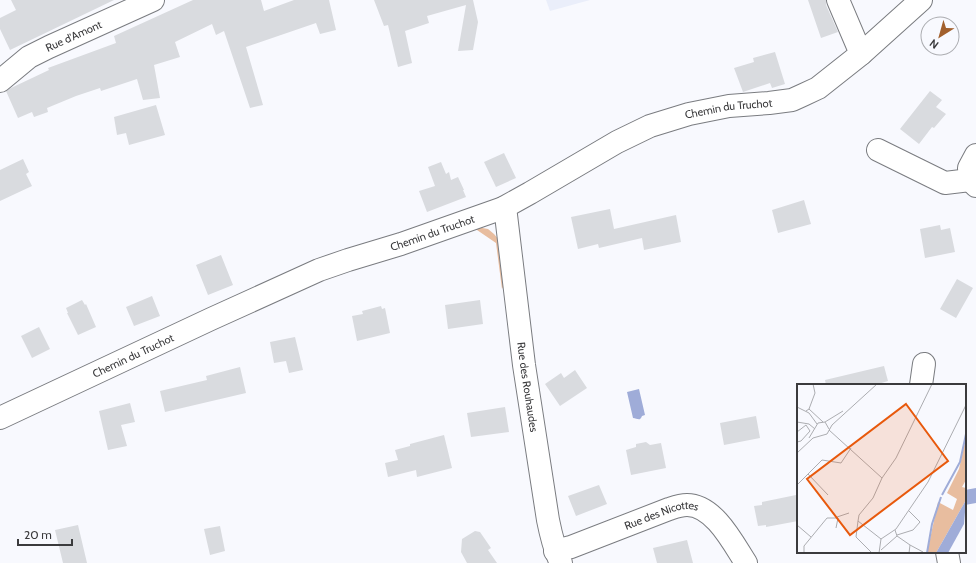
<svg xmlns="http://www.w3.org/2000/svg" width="976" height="563" viewBox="0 0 976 563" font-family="Cabin,sans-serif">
  <rect width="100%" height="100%" fill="#f8f9fe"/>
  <path fill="#eaeefa" d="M 546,0 L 590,0 L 550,11 Z"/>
  <path fill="#e8bd9f" d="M 477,227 L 488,229 L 494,234 L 499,240 L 505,283 L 502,289 L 496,243 L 477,230 L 474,230 L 473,228 Z"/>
  <path fill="#9facd8" d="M 639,389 L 645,415 L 642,416 C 640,422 637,418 633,418 L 627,392 Z
    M 976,488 L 976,503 L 965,505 L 965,490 Z"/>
  <path fill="#d9dbdf" d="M 11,0 L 114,0 L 10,50 L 0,29 L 0,18 L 16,10 Z
    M 193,0 L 261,0 L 264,11 L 294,0 L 329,0 L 336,30 L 320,34 L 316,23 L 246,47 L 263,105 L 250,108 L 224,31 L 216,35 L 212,24 L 175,42 L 180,57 L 154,65 L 160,98 L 143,100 L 137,79 L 101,91 L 100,88 L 76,96 L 47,108 L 48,112 L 34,117 L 32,112 L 18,118 L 6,91 L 11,88 L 49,70 L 48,68 L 116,43 L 114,36 Z
    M 374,0 L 473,0 L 478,22 L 473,50 L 458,51 L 466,5 L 427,16 L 429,23 L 405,31 L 412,63 L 398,67 L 388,25 L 384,26 Z
    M 808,0 L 826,0 L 826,5 L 838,32 L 821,38 Z
    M 775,52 L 785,84 L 772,88 L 770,83 L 743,92 L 734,68 L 754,62 L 753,58 Z
    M 930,91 L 942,100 L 936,107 L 946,114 L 934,128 L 932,127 L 919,144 L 900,129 Z
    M 156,105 L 165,135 L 129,145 L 126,133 L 117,135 L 114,117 Z
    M 504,153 L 516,178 L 496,187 L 484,162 Z
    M 23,159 L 29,172 L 26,174 L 32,186 L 0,201 L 0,170 Z
    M 441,162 L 446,174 L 449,172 L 451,180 L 458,177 L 464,190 L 463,190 L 466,197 L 427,212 L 419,191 L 435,186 L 428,167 Z
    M 804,200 L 811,224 L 778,233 L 772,210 Z
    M 610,209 L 614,229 L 676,215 L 681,242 L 644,250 L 642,238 L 599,248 L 598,244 L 578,249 L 571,217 Z
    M 940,225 L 941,230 L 950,228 L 955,252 L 925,258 L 920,229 Z
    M 221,255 L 233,285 L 208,295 L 196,265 Z
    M 957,279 L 973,288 L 956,318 L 940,309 Z
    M 152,296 L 160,316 L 134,326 L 126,307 Z
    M 82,300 L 85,305 L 86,304 L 96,327 L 78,335 L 67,313 L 68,313 L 66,308 Z
    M 480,300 L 483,324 L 448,329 L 445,305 Z
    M 381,306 L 382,309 L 385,308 L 390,333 L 357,341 L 352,316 L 363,314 L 362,311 Z
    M 39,327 L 50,349 L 32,358 L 21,336 Z
    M 295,337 L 303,370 L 289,373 L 286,361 L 274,363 L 270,342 Z
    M 884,366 L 888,381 L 875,385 L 826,385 L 825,380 Z
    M 240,367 L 246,393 L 165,412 L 160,391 L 207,380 L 206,376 Z
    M 575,370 L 587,388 L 560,406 L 545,384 L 561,373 L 564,378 Z
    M 130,403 L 135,422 L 121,425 L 127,446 L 108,450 L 99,411 Z
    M 505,407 L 509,432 L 471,437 L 467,413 Z
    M 756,416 L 760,438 L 724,445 L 720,423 Z
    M 444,435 L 452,468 L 417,477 L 416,470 L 388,477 L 385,463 L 398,460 L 395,450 L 410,446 L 410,444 Z
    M 646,442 L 650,445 L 661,443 L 666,468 L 631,475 L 626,450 L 636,447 L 636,444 Z
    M 599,485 L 607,504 L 576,516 L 568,496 Z
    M 796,495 L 798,503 L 798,521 L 766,527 L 766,525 L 758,526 L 754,506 L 762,505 L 762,502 Z
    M 78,525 L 87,563 L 63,563 L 55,530 Z
    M 220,526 L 225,551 L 210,555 L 204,529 Z
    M 475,531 L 480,532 L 491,548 L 488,550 L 497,563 L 467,563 L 461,552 L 462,539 Z
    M 687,540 L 693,563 L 657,563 L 653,548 Z"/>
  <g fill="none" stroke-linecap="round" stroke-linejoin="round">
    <defs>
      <g id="minor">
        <path d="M 861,54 L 921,0"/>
        <path id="s1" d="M 0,81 L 29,57 L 49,47 L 153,0"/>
        <path d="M 878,150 L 945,183 L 970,180"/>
        <path d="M 976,155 L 969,168 L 970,180 L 976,186"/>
        <path id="s2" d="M 503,208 L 506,215 L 524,365 L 548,520 C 551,535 554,549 561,563"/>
        <path d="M 921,385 L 924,364"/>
        <path id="s3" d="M 0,418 L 211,319 L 319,270 L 348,260 L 401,244 L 503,208 L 530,193 L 617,142 L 650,126 L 689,114 L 729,106 L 769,103 L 792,100 L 803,95 L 818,88 L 861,54 L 838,0"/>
        <path id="s4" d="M 555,551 L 571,547 L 669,509 C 675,507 680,505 687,505 C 714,505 733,543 746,563"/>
        <path d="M 947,552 L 949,563"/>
      </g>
    </defs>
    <use href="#minor" stroke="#7a7c80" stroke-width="24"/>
    <use href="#minor" stroke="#fff" stroke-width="22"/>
  </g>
  <g text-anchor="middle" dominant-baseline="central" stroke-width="3" stroke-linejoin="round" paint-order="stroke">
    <g font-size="11" fill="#3b3b3d" stroke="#f8f9fe">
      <text stroke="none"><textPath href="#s1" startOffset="87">Rue d'Amont</textPath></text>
      <text stroke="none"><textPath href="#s3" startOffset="795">Chemin du Truchot</textPath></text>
      <text stroke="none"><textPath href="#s3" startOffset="471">Chemin du Truchot</textPath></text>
      <text stroke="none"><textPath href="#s3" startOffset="147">Chemin du Truchot</textPath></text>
      <text stroke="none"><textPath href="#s2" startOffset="181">Rue des Rouhaudes</textPath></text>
      <text stroke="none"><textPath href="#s4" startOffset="113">Rue des Nicottes</textPath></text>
    </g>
  </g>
  <g transform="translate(797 384)">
    <rect width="169" height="169" fill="#f8f9fe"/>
    <path d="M 169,53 L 169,96 L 165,103 L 169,104 L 169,116 L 139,169 L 130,169 L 141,118 L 156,126 L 160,115 L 150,109 L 162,85 Z" fill="#e8bd9f"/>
    <path d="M 169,116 L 167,140 L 151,169 L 139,169 Z" fill="#9facd8"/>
    <path fill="none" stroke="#9facd8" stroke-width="2" d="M 145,111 L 163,78 L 169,50M 130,169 L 135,140 L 144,113"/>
    <path fill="none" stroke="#acadb1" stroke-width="1" d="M 0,23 L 12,29 L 20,40M 12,25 L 18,9 L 16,0M 9,27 L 12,25 L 26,38M 0,38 L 12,40 L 18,45M 28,38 L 46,27M 32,46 L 85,94M 0,48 L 9,41 L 13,47 L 4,57 L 0,58M 12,54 L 21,39 L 28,38 L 32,45M 0,69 L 16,54 L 30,50 L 35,41 L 80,0M 11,90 L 31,111M 0,101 L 25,76 L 44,79 L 54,64M 40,133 L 52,129M 61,137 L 59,153 L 75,169M 0,141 L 14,153M 100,151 L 116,146 L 123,138 L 112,127M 100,152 L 113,161 L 112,169M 84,155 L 61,137 L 62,131 L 76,114 L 85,94 L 99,74 L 135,0M 113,161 L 126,168M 84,166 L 100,152 L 98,146M 7,169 L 7,162 L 30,134 L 41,134 L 39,144M 82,169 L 84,155 L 99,145 L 131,98 L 169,21"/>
    <path fill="#e8590c" fill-opacity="0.15" stroke="#e8590c" stroke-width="2" d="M 109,20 L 151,77 L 53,151 L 10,95 Z"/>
    <rect width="169" height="169" fill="none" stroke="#3b3b3d" stroke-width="2"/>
  </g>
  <g transform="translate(940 36) rotate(217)"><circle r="19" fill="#f8f9fe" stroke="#acadb1"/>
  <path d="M0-3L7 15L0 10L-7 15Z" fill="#a2602d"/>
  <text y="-6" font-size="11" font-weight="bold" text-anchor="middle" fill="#3b3b3d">N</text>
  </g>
  <path d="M18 539v6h54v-6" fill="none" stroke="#3b3b3d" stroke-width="2"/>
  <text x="24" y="539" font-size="12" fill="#3b3b3d" stroke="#f8f9fe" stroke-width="3" paint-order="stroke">20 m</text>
</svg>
